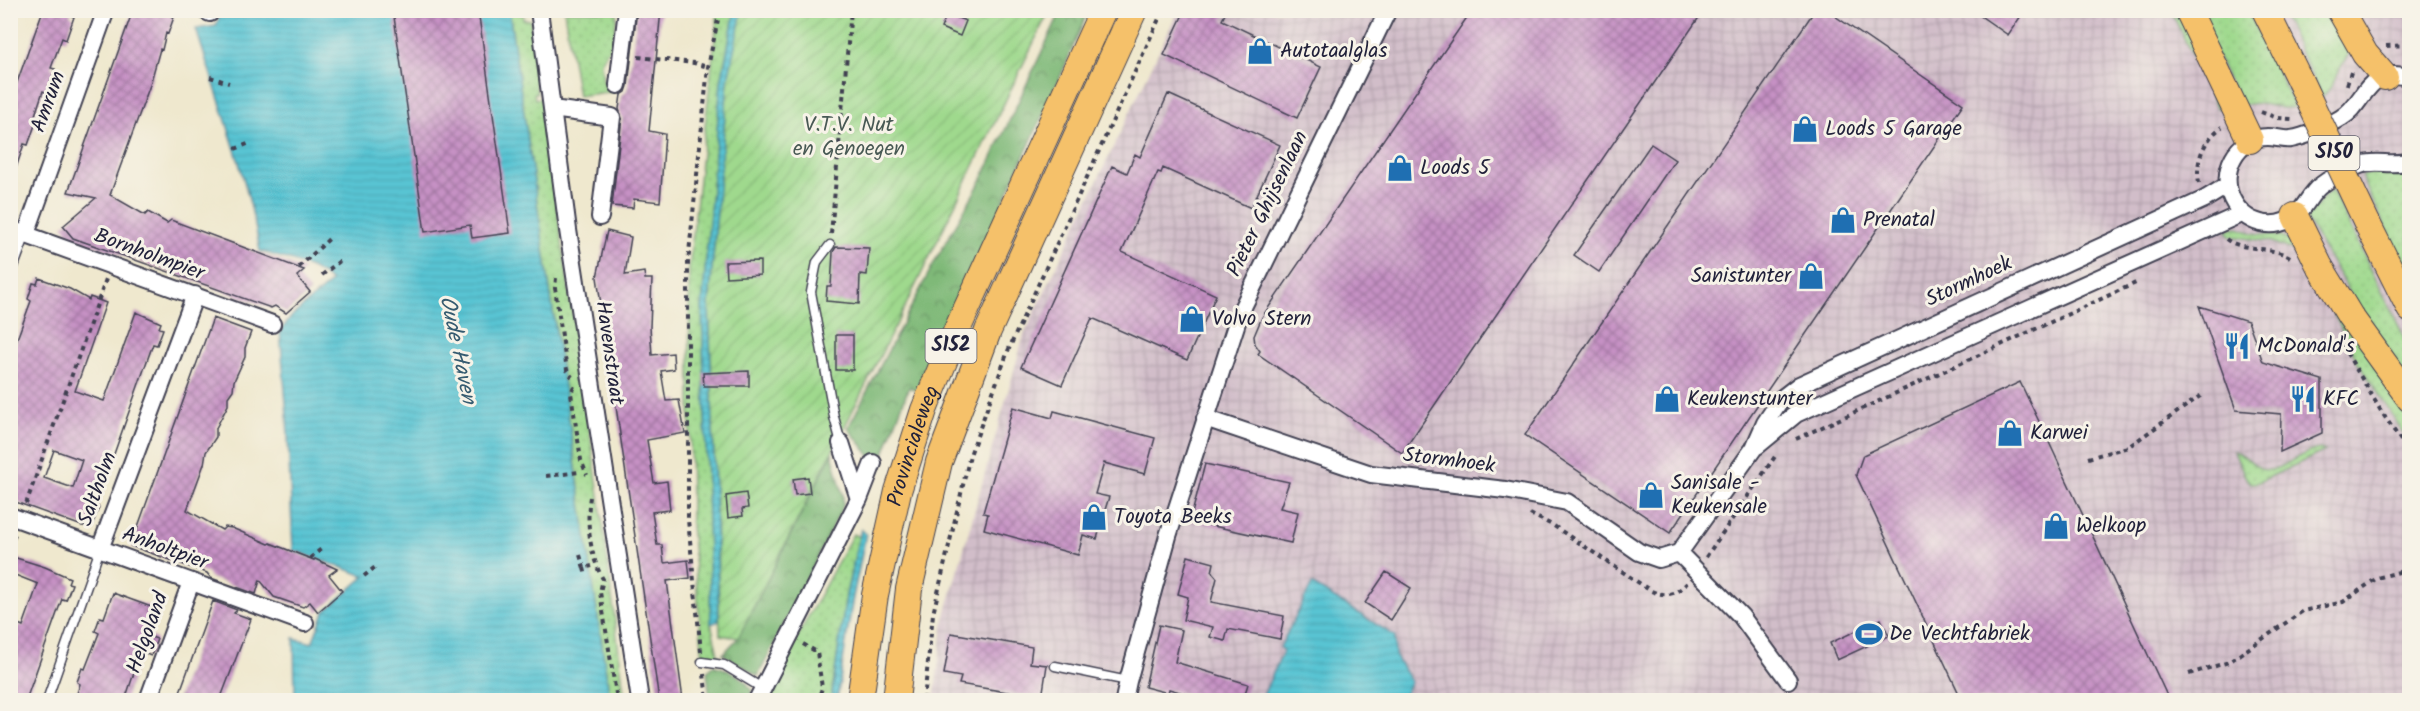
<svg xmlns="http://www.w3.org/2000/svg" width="2420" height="711" viewBox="0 0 2420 711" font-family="Kalam,sans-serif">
  <defs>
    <pattern id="industrial-grid" width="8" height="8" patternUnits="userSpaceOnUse" patternTransform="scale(1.5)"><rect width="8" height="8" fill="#d1bdc9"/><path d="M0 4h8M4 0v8" fill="none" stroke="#b3a2ae"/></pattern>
    <pattern id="grass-dots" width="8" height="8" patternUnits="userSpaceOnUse" patternTransform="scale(1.5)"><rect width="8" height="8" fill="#9fd98d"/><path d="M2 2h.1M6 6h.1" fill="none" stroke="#89ba7b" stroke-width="1.8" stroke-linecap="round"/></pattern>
    <pattern id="forest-crowns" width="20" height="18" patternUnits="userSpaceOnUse" patternTransform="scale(1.5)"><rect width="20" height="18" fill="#7fb978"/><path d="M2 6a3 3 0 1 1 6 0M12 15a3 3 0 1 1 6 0" fill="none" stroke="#689664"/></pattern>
    <pattern id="garden-furrows" width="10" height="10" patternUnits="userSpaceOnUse" patternTransform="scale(1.5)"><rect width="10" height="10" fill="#9fd98d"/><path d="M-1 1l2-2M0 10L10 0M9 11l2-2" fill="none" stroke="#89ba7b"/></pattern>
    <pattern id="water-rules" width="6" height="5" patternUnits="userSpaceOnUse" patternTransform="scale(1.5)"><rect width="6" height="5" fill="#59c4d3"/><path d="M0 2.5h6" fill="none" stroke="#4da8b6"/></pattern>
    <pattern id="building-cross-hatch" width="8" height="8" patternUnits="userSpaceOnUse" patternTransform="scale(1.5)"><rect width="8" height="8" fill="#c691c4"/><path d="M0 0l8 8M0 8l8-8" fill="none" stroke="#a076a0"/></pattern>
  </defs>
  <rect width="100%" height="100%" fill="#f7f3e8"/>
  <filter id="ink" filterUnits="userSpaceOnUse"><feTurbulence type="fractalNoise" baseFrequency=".0167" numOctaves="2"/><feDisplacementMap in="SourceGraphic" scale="12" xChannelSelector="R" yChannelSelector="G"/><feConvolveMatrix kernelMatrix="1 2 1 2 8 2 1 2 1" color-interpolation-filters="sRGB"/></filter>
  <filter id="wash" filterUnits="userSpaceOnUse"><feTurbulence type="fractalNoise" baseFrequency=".008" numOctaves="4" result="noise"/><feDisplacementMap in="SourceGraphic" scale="24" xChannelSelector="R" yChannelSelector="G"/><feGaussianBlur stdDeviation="1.35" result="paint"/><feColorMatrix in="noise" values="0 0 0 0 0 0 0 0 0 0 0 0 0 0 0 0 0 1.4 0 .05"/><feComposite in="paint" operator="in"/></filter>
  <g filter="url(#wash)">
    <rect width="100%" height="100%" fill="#efe8ce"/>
    <path fill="url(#industrial-grid)" d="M 1178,11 L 2409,11 L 2409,700 L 934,700 L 944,619 L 1024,335 Z"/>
    <path fill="url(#grass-dots)" stroke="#607e64" stroke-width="1.5" d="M 509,11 L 529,11 L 529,13 L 523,14 L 523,19 L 530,20 L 540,81 L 535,82 L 537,93 L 534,93 L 535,99 L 541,98 L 600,502 L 625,700 L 610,700 Z
      M 564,11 L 617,11 L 614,40 L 601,63 L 603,82 L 616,80 L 616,91 L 578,96 Z
      M 718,11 L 735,11 L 721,82 L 702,307 L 711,623 L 719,660 L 703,657 L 691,525 L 689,269 Z
      M 2171,11 L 2181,11 L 2225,105 L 2217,109 Z
      M 2196,11 L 2248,11 L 2295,107 C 2275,112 2263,98 2241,106 Z
      M 2281,11 L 2327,11 L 2352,50 C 2338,64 2338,84 2322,97 Z
      M 2377,172 L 2409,173 L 2409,277 L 2361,176 Z
      M 2332,190 L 2409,347 L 2409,386 L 2391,362 L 2306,219 L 2324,197 Z
      M 2235,227 L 2253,233 L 2279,236 L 2297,244 L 2409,411 L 2409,441 L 2357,361 L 2331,308 L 2300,254 L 2272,242 L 2231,236 L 2226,229 Z
      M 2320,449 L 2325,451 L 2257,483 L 2251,483 L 2246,478 L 2234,451 C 2246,453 2253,468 2266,470 C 2282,471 2302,450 2320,449 Z
      M 853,534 L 859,537 L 846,595 L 831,700 L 770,700 L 794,643 Z"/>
    <path fill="url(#forest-crowns)" stroke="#506e5a" stroke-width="1.5" d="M 1061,11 L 1088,11 L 1062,73 L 917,391 L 909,387 L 879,467 L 848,428 L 935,261 L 982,179 Z
      M 832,453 L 843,495 L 843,506 L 758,676 L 723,654 L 738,638 Z
      M 713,665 C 729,670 745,676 752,692 L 748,700 L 710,700 L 707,672 Z"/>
    <path fill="url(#garden-furrows)" stroke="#607e64" stroke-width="1.5" d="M 737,11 L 1049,11 L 911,295 L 738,638 L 720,635 L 709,305 L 728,81 Z"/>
    <path fill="url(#water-rules)" stroke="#3e7387" stroke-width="1.5" d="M 221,11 L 509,11 L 610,700 L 295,700 L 294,638 L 312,643 L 324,612 L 365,576 L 293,550 L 287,415 L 280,331 L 292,316 L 331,282 C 319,267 279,257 260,251 C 247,175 219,102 196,29 L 216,26 Z
      M 735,11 L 742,11 L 728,80 L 709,305 L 719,621 L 711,624 L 702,307 L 721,82 Z
      M 861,529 L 866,534 L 853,597 L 837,700 L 831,700 L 846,595 Z
      M 1312,584 L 1395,636 L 1395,655 L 1411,682 L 1401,700 L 1261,700 L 1283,651 L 1280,647 Z"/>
    <g id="blocks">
      <path fill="url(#building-cross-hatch)" fill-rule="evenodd" d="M 43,10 L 72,10 L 70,15 L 74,17 L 66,40 L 62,38 L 51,68 L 55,69 L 47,93 L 43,91 L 33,121 L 36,122 L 28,145 L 24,144 L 13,177 L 10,176 L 10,102 Z
        M 133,10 L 157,10 L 174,17 L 168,34 L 166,33 L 162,50 L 160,49 L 150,85 L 110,195 L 145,215 L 148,212 L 167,223 L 171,220 L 304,270 L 297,276 L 310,292 L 286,313 L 275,306 L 271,308 L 73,238 L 63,226 L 96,198 L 68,192 Z
        M 393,10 L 478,10 L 510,233 L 472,238 L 470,225 L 425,232 Z
        M 637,10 L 661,10 L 649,131 L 665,134 L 660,202 L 634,199 L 633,208 L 612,206 L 622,118 L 619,109 L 621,95 L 626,92 L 628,86 Z
        M 1185,10 L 1227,10 L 1222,20 L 1321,67 L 1297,118 L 1164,55 Z
        M 1472,10 L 1704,10 L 1402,453 L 1258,354 L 1260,351 L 1255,344 L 1254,336 L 1262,317 Z
        M 1815,10 L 1826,10 L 1963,104 L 1670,533 L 1525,435 Z
        M 1972,10 L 2025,10 L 2008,35 Z
        M 947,14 L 966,21 L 960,36 L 941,28 Z
        M 1168,94 L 1280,145 L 1251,208 L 1163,168 L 1161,173 L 1158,172 L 1122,252 L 1216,295 L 1187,360 L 1092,318 L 1062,385 L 1021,367 L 1112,166 L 1127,173 L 1135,154 L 1140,157 Z
        M 1651,144 L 1675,160 L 1599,272 L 1574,255 Z
        M 607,231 L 631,237 L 625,275 L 644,272 L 645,279 L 652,279 L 650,327 L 652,355 L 673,353 L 674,369 L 661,371 L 666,401 L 679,400 L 685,433 L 647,440 L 654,483 L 667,481 L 670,510 L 652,512 L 657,545 L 662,545 L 664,563 L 688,560 L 690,578 L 667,581 L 683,700 L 659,700 L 597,277 Z
        M 836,247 L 869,248 L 867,275 L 860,274 L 859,304 L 826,301 L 827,286 L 831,286 L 833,252 Z
        M 760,261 L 760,275 L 726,277 L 725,262 Z
        M 39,278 L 70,289 L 89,300 L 90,297 L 106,303 L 75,391 L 104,401 L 136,312 L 161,323 L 159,328 L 163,329 L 157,345 L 153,344 L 114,454 L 96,505 L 99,507 L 93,523 L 90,522 L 88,526 L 82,526 L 10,500 L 10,358 L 31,301 L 28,299 L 33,283 L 37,284 ZM 54,450 L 82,460 L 73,488 L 44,478 Z
        M 2199,306 L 2248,321 L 2263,362 L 2322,380 L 2322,433 L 2280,452 L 2281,414 L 2236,410 Z
        M 213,318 L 251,332 L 245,348 L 245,357 L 234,381 L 233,390 L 228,397 L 228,405 L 216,428 L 216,437 L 206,452 L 204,464 L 187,510 L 222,530 L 225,527 L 232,528 L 269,544 L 270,543 L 314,560 L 315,559 L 337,569 L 329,575 L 342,591 L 318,612 L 310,602 L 303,607 L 274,597 L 260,580 L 256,594 L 211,578 L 207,573 L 131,546 Z
        M 836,335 L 853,335 L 853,370 L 836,370 Z
        M 749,371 L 749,386 L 704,386 L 703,373 Z
        M 2020,382 L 2047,438 L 2169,700 L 1962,700 L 1856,475 L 1863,455 Z
        M 1013,407 L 1052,418 L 1054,411 L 1155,438 L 1145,474 L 1104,463 L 1095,494 L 1109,497 L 1104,513 L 1097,539 L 1083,535 L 1078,555 L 984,529 L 988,514 L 983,513 Z
        M 1205,464 L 1289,482 L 1280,508 L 1298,512 L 1291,543 L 1190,521 Z
        M 808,477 L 810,493 L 795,495 L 793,479 Z
        M 746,493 L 748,508 L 742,509 L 743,516 L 728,518 L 726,496 Z
        M 10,556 L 45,567 L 70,578 L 68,583 L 72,584 L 66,600 L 62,599 L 26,700 L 10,700 L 10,644 L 18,624 L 23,626 L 38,584 L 10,573 Z
        M 1188,556 L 1214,563 L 1212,572 L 1217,578 L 1211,602 L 1284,616 L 1280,639 L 1228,629 L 1225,641 L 1210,637 L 1213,627 L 1183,620 L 1188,597 L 1178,594 Z
        M 1386,572 L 1411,588 L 1391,620 L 1365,603 Z
        M 113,593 L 154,608 L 150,619 L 153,621 L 148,636 L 157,639 L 151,656 L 141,652 L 125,700 L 75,700 L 80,684 L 77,682 L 82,668 L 85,669 L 99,633 L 95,631 L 100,617 L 104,618 Z
        M 213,601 L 237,610 L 234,613 L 251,619 L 220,700 L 177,700 Z
        M 1881,619 L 1889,636 L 1837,660 L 1830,643 Z
        M 1159,625 L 1182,630 L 1175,662 L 1248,684 L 1243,700 L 1207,700 L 1169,689 L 1168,693 L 1145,687 Z
        M 951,633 L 1032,647 L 1030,663 L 1047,665 L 1042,698 L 959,684 L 961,677 L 944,674 Z"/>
    </g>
  </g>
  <g filter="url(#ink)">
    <use href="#blocks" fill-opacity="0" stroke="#414051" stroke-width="1.5"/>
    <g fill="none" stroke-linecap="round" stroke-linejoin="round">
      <defs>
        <path id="service" d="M 830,245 L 817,262 L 811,292 L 834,417 L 841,443
          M 10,277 L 26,234
          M 702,662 L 724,665 L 762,688
          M 1055,666 L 1128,681
          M 47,700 L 100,549"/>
        <path id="minor" d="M 204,10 L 210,13
          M 539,10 L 568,230 L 640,700
          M 2410,78 C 2366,64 2366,104 2341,118 C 2326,127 2308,136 2291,139 C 2283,140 2276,137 2268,137 C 2236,137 2219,172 2232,199 C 2244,224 2275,233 2297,214 C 2306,206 2310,194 2320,186 C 2330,178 2347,170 2360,165 C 2376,159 2393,167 2410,161
          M 618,85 L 627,10
          M 552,109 L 612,117 L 600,217
          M 10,229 L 272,324
          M 26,234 L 106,10
          M 1205,418 L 1371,474 L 1505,490 L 1567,502 L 1639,552 L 1659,559 L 1679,553 L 1754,448 L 1765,423 L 1781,399 L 1799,385 L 2205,199 L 2228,185
          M 1757,446 L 1796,414 L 2241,214
          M 859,499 L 873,463
          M 10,516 L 305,623
          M 100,549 L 195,295
          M 1679,553 L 1741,616 L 1788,680
          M 148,700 L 191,582
          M 757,700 L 859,499 L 841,443
          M 1124,700 L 1128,681 L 1168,536 L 1240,313 L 1388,10"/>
        <g id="primary">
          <path d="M 2188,10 L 2250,140"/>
          <path d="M 2265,10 L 2300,81"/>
          <path d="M 2340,10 L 2365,54 L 2385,77"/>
          <path d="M 2295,216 L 2319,265 L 2350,316 L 2410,399"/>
          <path d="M 2368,225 L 2410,309"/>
          <path id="s1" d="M 860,700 L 875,595 L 898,491 L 924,410 L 956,332 L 1103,10"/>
          <path d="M 896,700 L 909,589 L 939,462 L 988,331 L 1134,10"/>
        </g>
      </defs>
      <use href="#service" stroke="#414051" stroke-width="11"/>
      <use href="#minor" stroke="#414051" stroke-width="20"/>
      <use href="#primary" stroke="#414051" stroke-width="28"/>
      <path stroke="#414051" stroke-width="4" stroke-dasharray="4.5 4.5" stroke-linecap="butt" d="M 2386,46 L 2410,45
        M 638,57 L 694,63 L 708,67
        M 210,77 L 229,83
        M 2347,85 L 2352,69
        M 2261,112 L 2277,118 L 2292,119
        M 235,149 L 250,143
        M 2199,183 C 2195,162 2203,140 2222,127
        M 831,234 L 851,10
        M 2226,239 C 2241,251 2271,246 2290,257
        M 299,267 L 330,238
        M 322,275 L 341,260
        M 556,278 L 555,288 L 567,370 L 572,377
        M 2342,345 L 2381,411 L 2410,454
        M 574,386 L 571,393 L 581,460 L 587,475
        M 1796,439 L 2138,282
        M 2088,458 L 2128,447 L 2203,394
        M 546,476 L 580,472
        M 590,497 C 586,522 590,557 603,579 L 600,592 L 616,694 L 620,700
        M 26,504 L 106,279
        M 1530,514 L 1554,526 L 1651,591 C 1666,597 1676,595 1687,583
        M 10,547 L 15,534
        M 580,555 L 584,568 L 592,566
        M 1706,557 L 1776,455
        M 310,558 L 324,547
        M 584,568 L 586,576
        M 364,576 L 378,565
        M 803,644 L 817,652 L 822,688 L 818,700
        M 701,652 L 688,520 L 688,263 L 708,67 L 720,10
        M 704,674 L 707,700
        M 2189,674 L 2229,662 L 2303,611 L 2343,602 L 2377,578 L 2410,569
        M 924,700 L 933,614 L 970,455 L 1008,351 L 1163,10"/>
      <use href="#service" stroke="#fff" stroke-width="8"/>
      <use href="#minor" stroke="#fff" stroke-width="16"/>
      <use href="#primary" stroke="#f5c16b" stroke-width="26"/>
      <defs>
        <path id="primary-bridge" d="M 2300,81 L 2368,225"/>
      </defs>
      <use href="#primary-bridge" stroke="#414051" stroke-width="28" stroke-linecap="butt"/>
      <use href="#primary-bridge" stroke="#f5c16b" stroke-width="26"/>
    </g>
  </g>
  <defs>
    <symbol id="shop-bare" viewBox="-9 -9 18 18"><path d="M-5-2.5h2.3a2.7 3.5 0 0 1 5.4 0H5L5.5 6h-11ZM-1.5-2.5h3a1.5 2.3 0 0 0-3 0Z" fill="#1f6fb2" stroke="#f7f3e8" stroke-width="2.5" paint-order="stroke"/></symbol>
    <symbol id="restaurant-bare" viewBox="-9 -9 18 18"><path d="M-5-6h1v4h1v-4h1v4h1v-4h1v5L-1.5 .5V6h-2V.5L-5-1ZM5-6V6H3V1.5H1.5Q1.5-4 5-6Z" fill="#1f6fb2" stroke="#f7f3e8" stroke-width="2.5" paint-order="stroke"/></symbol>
    <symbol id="stadium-bare" viewBox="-9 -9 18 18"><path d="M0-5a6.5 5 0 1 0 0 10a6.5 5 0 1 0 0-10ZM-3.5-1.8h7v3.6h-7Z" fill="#1f6fb2" stroke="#f7f3e8" stroke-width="2.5" paint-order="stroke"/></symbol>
  </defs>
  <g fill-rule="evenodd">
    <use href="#shop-bare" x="1241" y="32" width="38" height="38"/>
    <use href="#shop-bare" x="1786" y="110" width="38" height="38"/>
    <use href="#shop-bare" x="1381" y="149" width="38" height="38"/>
    <use href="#shop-bare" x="1824" y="201" width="38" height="38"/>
    <use href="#shop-bare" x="1792" y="257" width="38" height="38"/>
    <use href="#shop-bare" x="1173" y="300" width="38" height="38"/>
    <use href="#restaurant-bare" x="2218" y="327" width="38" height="38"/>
    <use href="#shop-bare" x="1648" y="380" width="38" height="38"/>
    <use href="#restaurant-bare" x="2284" y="380" width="38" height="38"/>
    <use href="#shop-bare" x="1991" y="414" width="38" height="38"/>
    <use href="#shop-bare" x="1632" y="476" width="38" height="38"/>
    <use href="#shop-bare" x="1075" y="498" width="38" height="38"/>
    <use href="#shop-bare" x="2037" y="507" width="38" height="38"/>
    <use href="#stadium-bare" x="1850" y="615" width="38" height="38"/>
  </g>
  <g text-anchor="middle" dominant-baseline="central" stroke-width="6" stroke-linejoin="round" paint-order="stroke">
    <g fill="#f7f3e8" stroke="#62616f" stroke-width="1.5">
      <rect x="2308.5" y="136" width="51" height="34" rx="4.5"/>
      <rect x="925.5" y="329" width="51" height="34" rx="4.5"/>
    </g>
    <g font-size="20" font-weight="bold" fill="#22223b">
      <text x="2334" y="153">S150</text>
      <text x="951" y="346">S152</text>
    </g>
    <g font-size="21" fill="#22223b" stroke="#f7f3e8" text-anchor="start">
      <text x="1280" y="51">Autotaalglas</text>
      <text x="1825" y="129">Loods 5 Garage</text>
      <text x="1420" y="168">Loods 5</text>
      <text x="1863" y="220">Prenatal</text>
      <text x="1791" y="276" text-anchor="end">Sanistunter</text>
      <text x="1212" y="319">Volvo Stern</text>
      <text x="2257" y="346">McDonald's</text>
      <text x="1687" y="399">Keukenstunter</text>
      <text x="2323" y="399">KFC</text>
      <text x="2030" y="433">Karwei</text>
      <text x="1671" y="483">Sanisale -<tspan x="1671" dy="24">Keukensale</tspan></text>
      <text x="1114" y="517">Toyota Beeks</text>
      <text x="2076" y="526">Welkoop</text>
      <text x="1889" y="634">De Vechtfabriek</text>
    </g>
    <g font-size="21" fill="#22223b" stroke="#f7f3e8">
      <text transform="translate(49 102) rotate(-70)">Amrum</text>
      <text transform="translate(1268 204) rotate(-64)">Pieter Ghijsenlaan</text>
      <text transform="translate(149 255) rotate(20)">Bornholmpier</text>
      <text transform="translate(1969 282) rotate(-25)">Stormhoek</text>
      <text transform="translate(609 353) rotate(82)">Havenstraat</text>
      <text stroke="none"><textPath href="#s1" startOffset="260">Provincialeweg</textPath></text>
      <text transform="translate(1449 461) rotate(7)">Stormhoek</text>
      <text transform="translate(98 489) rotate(-70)">Saltholm</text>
      <text transform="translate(165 549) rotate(20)">Anholtpier</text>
      <text transform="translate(148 633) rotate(-70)">Helgoland</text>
    </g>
    <g font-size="21" fill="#485954" stroke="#f7f3e8">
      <text x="849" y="125">V.T.V. Nut<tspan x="849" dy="24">en Genoegen</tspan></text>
    </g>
    <g font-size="22" font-style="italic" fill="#355b70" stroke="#f7f3e8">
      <text transform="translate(457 350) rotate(78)">Oude Haven</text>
    </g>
  </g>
  <rect width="2420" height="711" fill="none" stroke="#f7f3e8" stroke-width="36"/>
</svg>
